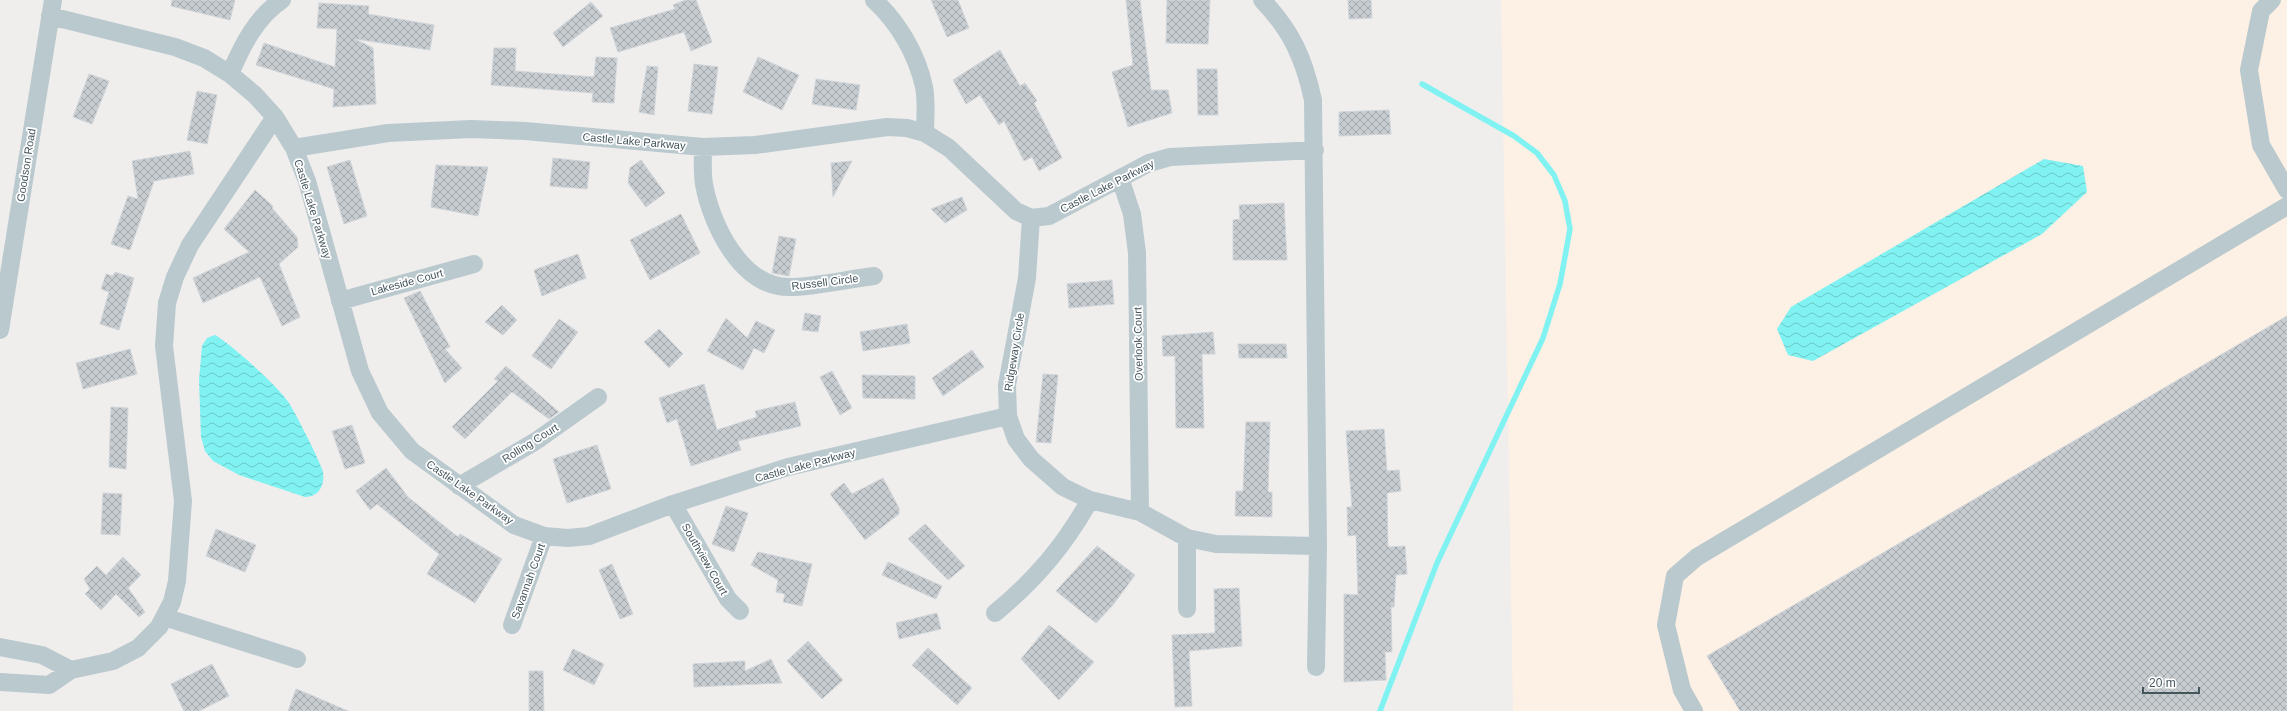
<svg xmlns="http://www.w3.org/2000/svg" width="2287" height="711" viewBox="0 0 2287 711" font-family="Helvetica,sans-serif">
  <defs>
    <pattern id="water-waves" width="16" height="10" patternUnits="userSpaceOnUse"><rect width="16" height="10" fill="#81f2f2"/><path d="M0 5q4-4 8 0t8 0" fill="none" stroke="#6bc7c7"/></pattern>
    <pattern id="building-cross-hatch" width="8" height="8" patternUnits="userSpaceOnUse"><rect width="8" height="8" fill="#c6ccd0"/><path d="M0 0l8 8M0 8l8-8" fill="none" stroke="#a2a8ac"/></pattern>
  </defs>
  <rect width="100%" height="100%" fill="#f0eded"/>
  <path fill="#fdf0e4" d="M 1501,0 L 2287,0 L 2287,711 L 1513,711 Z"/>
  <path fill="url(#water-waves)" d="M 2044,159 L 2083,166 L 2087,192 L 2042,234 L 1813,361 L 1788,355 L 1777,329 L 1791,307 Z
    M 215,335 C 232,345 278,386 289,403 C 295,412 321,463 323,472 C 325,485 319,497 305,497 L 239,475 L 213,461 L 205,451 L 201,437 L 199,380 L 202,346 L 207,338 Z"/>
  <g fill="none" stroke-linecap="round" stroke-linejoin="round">
    <path stroke="#81f2f2" stroke-width="5.5" d="M 1380,711 L 1437,563 L 1543,338 L 1560,284 L 1570,229 L 1565,201 L 1554,175 L 1537,153 L 1514,136 L 1422,84"/>
  </g>
  <path fill="url(#building-cross-hatch)" stroke="#d0d5d9" d="M 172,0 L 235,0 L 230,20 L 171,6 Z
    M 685,0 L 696,0 L 712,42 L 691,51 L 684,32 L 618,52 L 610,28 L 675,9 L 673,5 Z
    M 931,0 L 958,0 L 969,28 L 947,37 Z
    M 1126,0 L 1140,0 L 1151,90 L 1168,90 L 1172,113 L 1128,127 L 1112,72 L 1133,65 Z
    M 1167,0 L 1210,0 L 1208,44 L 1166,43 Z
    M 1348,0 L 1371,0 L 1372,18 L 1349,19 Z
    M 591,2 L 603,16 L 563,47 L 553,33 Z
    M 319,3 L 369,6 L 368,14 L 434,25 L 430,50 L 355,39 L 373,48 L 376,104 L 333,107 L 334,89 L 256,65 L 264,43 L 335,67 L 337,29 L 317,28 Z
    M 494,48 L 516,48 L 515,71 L 594,77 L 596,57 L 617,58 L 614,103 L 592,102 L 593,93 L 491,85 Z
    M 1000,50 L 1020,86 L 1025,83 L 1037,101 L 1034,103 L 1062,158 L 1039,171 L 1032,157 L 1024,161 L 1004,121 L 999,125 L 980,95 L 966,104 L 953,80 Z
    M 758,57 L 799,75 L 782,110 L 743,92 Z
    M 694,64 L 718,67 L 712,114 L 688,111 Z
    M 647,66 L 658,67 L 654,115 L 639,112 Z
    M 1197,69 L 1217,69 L 1218,115 L 1198,115 Z
    M 89,74 L 109,81 L 92,124 L 73,117 Z
    M 816,79 L 860,85 L 856,110 L 812,104 Z
    M 197,91 L 217,95 L 207,144 L 187,140 Z
    M 1389,110 L 1391,134 L 1339,136 L 1339,112 Z
    M 190,151 L 194,174 L 154,181 L 130,250 L 111,244 L 128,196 L 138,199 L 132,161 Z
    M 553,158 L 590,162 L 587,189 L 550,186 Z
    M 350,160 L 367,216 L 344,224 L 327,167 Z
    M 641,160 L 665,193 L 646,207 L 628,183 L 630,168 Z
    M 852,161 L 833,197 L 831,163 Z
    M 436,165 L 488,167 L 478,216 L 431,207 Z
    M 255,190 L 273,206 L 272,208 L 297,237 L 298,247 L 279,264 L 300,317 L 282,326 L 260,277 L 203,303 L 193,278 L 249,252 L 224,229 Z
    M 962,197 L 967,210 L 945,223 L 931,209 Z
    M 1284,203 L 1287,260 L 1233,260 L 1233,220 L 1240,219 L 1239,205 Z
    M 681,214 L 700,253 L 650,280 L 630,240 Z
    M 779,236 L 796,239 L 789,276 L 772,273 Z
    M 578,254 L 586,278 L 542,296 L 534,270 Z
    M 115,272 L 134,278 L 119,330 L 100,324 L 109,292 L 101,289 L 106,274 L 113,276 Z
    M 1112,280 L 1114,304 L 1069,308 L 1067,284 Z
    M 420,291 L 450,347 L 445,349 L 462,368 L 445,383 L 404,298 Z
    M 502,305 L 517,320 L 503,335 L 485,322 Z
    M 805,313 L 821,316 L 818,332 L 802,330 Z
    M 2287,316 L 2287,711 L 1740,711 L 1707,656 Z
    M 726,318 L 747,338 L 756,321 L 775,330 L 764,353 L 754,348 L 743,370 L 707,351 Z
    M 559,319 L 578,332 L 551,369 L 532,356 Z
    M 907,324 L 910,343 L 863,351 L 860,332 Z
    M 659,329 L 683,354 L 669,368 L 644,342 Z
    M 1213,332 L 1215,354 L 1202,354 L 1204,428 L 1176,428 L 1175,356 L 1163,356 L 1162,336 Z
    M 1238,344 L 1286,344 L 1287,358 L 1239,358 Z
    M 130,349 L 137,374 L 83,389 L 76,363 Z
    M 972,350 L 984,367 L 943,396 L 932,378 Z
    M 506,366 L 559,412 L 549,419 L 512,392 L 465,439 L 452,427 L 498,381 L 494,379 Z
    M 832,371 L 852,408 L 840,415 L 820,377 Z
    M 1043,374 L 1058,375 L 1051,443 L 1036,442 Z
    M 862,375 L 915,376 L 915,399 L 863,398 Z
    M 704,384 L 717,430 L 757,417 L 755,411 L 795,402 L 801,426 L 738,441 L 741,450 L 691,466 L 677,419 L 667,423 L 659,398 Z
    M 111,407 L 128,408 L 126,469 L 109,467 Z
    M 1246,422 L 1270,422 L 1268,492 L 1272,492 L 1272,517 L 1235,516 L 1236,491 L 1243,491 Z
    M 352,425 L 365,463 L 345,469 L 332,431 Z
    M 1384,429 L 1387,471 L 1399,470 L 1401,491 L 1387,493 L 1388,547 L 1405,546 L 1407,574 L 1396,575 L 1394,607 L 1391,607 L 1392,652 L 1385,652 L 1386,680 L 1344,682 L 1344,594 L 1358,595 L 1356,535 L 1348,536 L 1347,507 L 1352,507 L 1346,431 Z
    M 597,445 L 611,489 L 567,503 L 553,459 Z
    M 386,468 L 408,497 L 458,537 L 460,534 L 502,559 L 475,603 L 427,574 L 439,554 L 377,504 L 370,510 L 356,491 Z
    M 883,478 L 899,508 L 899,514 L 865,540 L 830,494 L 844,483 L 852,494 Z
    M 103,493 L 122,494 L 120,535 L 101,534 Z
    M 726,506 L 748,513 L 734,552 L 712,544 Z
    M 925,524 L 965,566 L 948,580 L 908,539 Z
    M 216,529 L 256,545 L 245,572 L 206,556 Z
    M 1097,546 L 1135,575 L 1113,605 L 1096,623 L 1056,591 Z
    M 758,552 L 812,564 L 802,606 L 783,602 L 785,594 L 776,592 L 778,580 L 751,565 Z
    M 123,557 L 141,575 L 128,588 L 145,612 L 139,617 L 116,594 L 101,610 L 85,594 L 90,589 L 84,579 L 97,566 L 106,575 Z
    M 888,562 L 942,586 L 936,599 L 882,575 Z
    M 612,564 L 633,614 L 620,619 L 599,570 Z
    M 1239,588 L 1242,646 L 1189,651 L 1192,706 L 1175,707 L 1172,635 L 1215,633 L 1214,589 Z
    M 937,613 L 941,629 L 899,639 L 896,623 Z
    M 1049,625 L 1094,662 L 1059,700 L 1021,659 Z
    M 808,641 L 843,680 L 822,699 L 787,661 Z
    M 928,648 L 972,688 L 957,705 L 912,665 Z
    M 573,649 L 604,664 L 594,685 L 563,670 Z
    M 771,659 L 782,683 L 694,687 L 693,664 L 745,661 L 745,671 Z
    M 212,664 L 229,696 L 199,711 L 184,711 L 171,684 Z
    M 529,671 L 543,671 L 544,711 L 529,711 Z
    M 296,689 L 311,695 L 348,711 L 288,711 Z"/>
  <g fill="none" stroke-linecap="round" stroke-linejoin="round">
    <path stroke="#bac9ce" stroke-width="18" d="M 874,0 C 898,22 917,54 924,87 C 927,101 925,119 925,133
      M 1262,0 C 1292,31 1304,59 1313,100 L 1318,546 L 1316,667
      M 2272,0 L 2261,11 L 2249,70 L 2261,145 L 2287,190
      M 50,16 L 175,47 L 204,58 L 230,74 L 255,95 L 275,117 L 294,148 L 307,181 L 360,371 L 380,413 L 412,451 L 514,525 L 544,536 L 568,538 L 589,536 L 673,504 L 788,467 L 1008,416
      M 230,74 C 242,46 256,17 282,0
      M 703,147 C 703,159 702,172 704,184 C 711,224 741,287 789,287 C 815,287 848,279 874,276
      M 294,148 L 388,133 L 471,129 L 525,131 L 703,147 L 755,145 L 887,127 L 907,128 L 925,133 L 949,148 L 1016,211 L 1031,218 L 1049,216 L 1149,163 L 1170,157 L 1315,150
      M 1120,178 L 1132,214 L 1137,253 L 1140,512
      M 1031,218 L 1027,278 L 1007,385 L 1008,416 L 1016,439 L 1031,459 L 1063,487 L 1090,500 L 1140,512 L 1187,538 L 1216,544 L 1318,546
      M 340,301 L 474,264
      M 0,330 L 53,0
      M 459,486 L 536,441 L 598,397
      M 673,504 L 728,599 L 740,611
      M 1187,609 L 1187,538
      M 995,613 C 1036,579 1064,546 1090,500
      M 164,617 L 297,659
      M 512,625 L 544,536
      M 0,647 L 42,655 L 71,670
      M 0,682 L 49,685 L 71,670 L 113,661 L 138,648 L 159,627 L 172,602 L 177,581 L 183,501 L 164,346 L 167,303 L 175,277 L 190,245 L 275,117
      M 1694,711 L 1682,690 L 1666,625 L 1675,576 L 1697,557 L 2287,206"/>
  </g>
  <g text-anchor="middle" dominant-baseline="central" stroke-width="3.5" stroke-linejoin="round" paint-order="stroke">
    <g font-size="11" fill="#44555c" stroke="#fff">
      <text transform="translate(634 141) rotate(5)">Castle Lake Parkway</text>
      <text transform="translate(26 165) rotate(-81)">Goodson Road</text>
      <text transform="translate(1107 186) rotate(-27)">Castle Lake Parkway</text>
      <text transform="translate(313 209) rotate(73)">Castle Lake Parkway</text>
      <text transform="translate(407 282) rotate(-15)">Lakeside Court</text>
      <text transform="translate(825 282) rotate(-7)">Russell Circle</text>
      <text transform="translate(1138 344) rotate(-91)">Overlook Court</text>
      <text transform="translate(1014 352) rotate(-81)">Ridgeway Circle</text>
      <text transform="translate(530 443) rotate(-32)">Rolling Court</text>
      <text transform="translate(805 465) rotate(-15)">Castle Lake Parkway</text>
      <text transform="translate(470 492) rotate(35)">Castle Lake Parkway</text>
      <text transform="translate(705 559) rotate(60)">Southview Court</text>
      <text transform="translate(528 581) rotate(-70)">Savannah Court</text>
    </g>
  </g>
  <path d="M2143 687v6h56v-6" fill="none" stroke="#44555c" stroke-width="2"/>
  <text x="2149" y="687" font-size="12" fill="#44555c" stroke="#ffffff" stroke-width="3" paint-order="stroke">20 m</text>
</svg>
